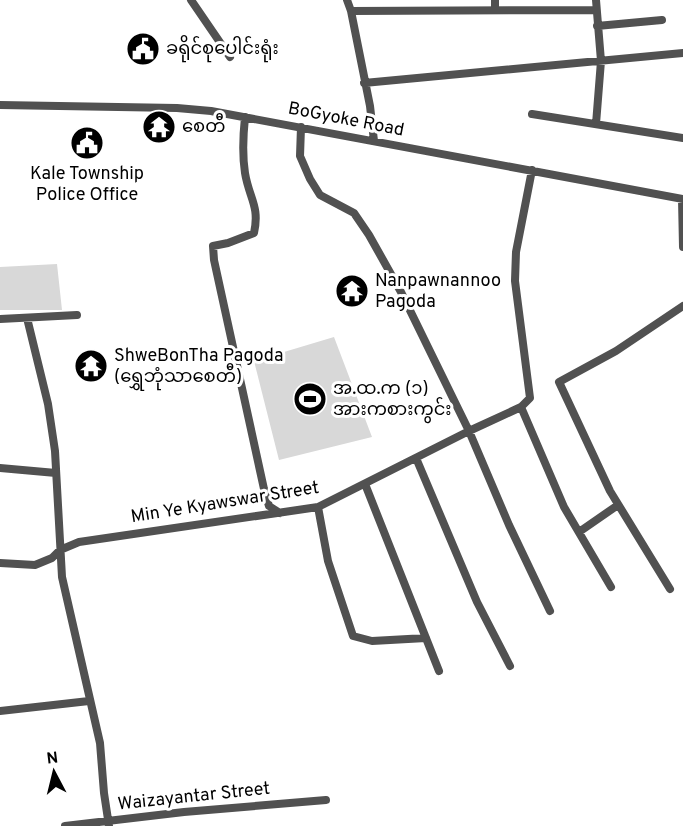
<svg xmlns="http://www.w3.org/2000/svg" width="683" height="826" viewBox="0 0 683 826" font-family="Overpass,'Noto Sans Myanmar',sans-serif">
  <rect width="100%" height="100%" fill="#fff"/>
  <path fill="#d8d8d8" d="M 57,264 L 62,310 L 0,310 L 0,267 Z
    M 334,337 L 372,437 L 279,460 L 254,361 Z"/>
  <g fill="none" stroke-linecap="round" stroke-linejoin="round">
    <path stroke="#515151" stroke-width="8" d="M 191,0 L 230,57
      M 347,0 L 351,11 L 370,106 L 374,141
      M 596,0 L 601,61 L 596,124
      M 495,10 L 495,0
      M 351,11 L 596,10
      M 597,26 L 662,20
      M 364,83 L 683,53
      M 0,105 L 177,108 L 211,111 L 683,199
      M 532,114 L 683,138
      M 245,117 C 243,136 242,154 245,173 C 249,198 260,206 254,233 L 228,243 L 213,246 L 214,260 L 264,489 L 269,506 L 280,513
      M 301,127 L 300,156 L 310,179 L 320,195 L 354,213 L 369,235 L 401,292 L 469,431 L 509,525 L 550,611
      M 682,199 L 683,247
      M 27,318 L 48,404 L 55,451 L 62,577 L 100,743 L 104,793 L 109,826
      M 0,319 L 77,315
      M 521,407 L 564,507 L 611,587
      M 416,458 L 477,602 L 510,666
      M 0,468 L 56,473
      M 365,484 L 439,671
      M 318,507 L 328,561 L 353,636 L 372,641 L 426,638
      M 579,532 L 618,505
      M 0,563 L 35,565 L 52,558 L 60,550 L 79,542 L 318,507 L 469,431 L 521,407 L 530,398 L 515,281 L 516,252 L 532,170
      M 670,589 L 610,491 L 559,382 L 616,351 L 683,306
      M 0,711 L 89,701
      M 65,826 L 184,812 L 326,800"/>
  </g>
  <defs>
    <symbol id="civic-disc" viewBox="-11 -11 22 22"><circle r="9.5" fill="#000" stroke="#fff"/><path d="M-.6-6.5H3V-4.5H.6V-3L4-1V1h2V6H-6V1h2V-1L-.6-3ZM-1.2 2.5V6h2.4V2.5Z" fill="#fff"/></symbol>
    <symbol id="temple-disc" viewBox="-11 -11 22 22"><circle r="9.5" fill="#000" stroke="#fff"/><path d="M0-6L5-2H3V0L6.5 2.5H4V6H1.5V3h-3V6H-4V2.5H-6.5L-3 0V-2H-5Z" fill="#fff"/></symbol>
    <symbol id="stadium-disc" viewBox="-11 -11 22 22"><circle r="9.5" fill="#000" stroke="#fff"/><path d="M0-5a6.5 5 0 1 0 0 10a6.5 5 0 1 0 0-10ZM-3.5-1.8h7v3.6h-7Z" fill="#fff"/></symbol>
  </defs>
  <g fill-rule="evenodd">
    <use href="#civic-disc" x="124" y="30" width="38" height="38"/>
    <use href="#temple-disc" x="140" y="108" width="38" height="38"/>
    <use href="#civic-disc" x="68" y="124" width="38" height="38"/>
    <use href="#temple-disc" x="333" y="272" width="38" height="38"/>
    <use href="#temple-disc" x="72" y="347" width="38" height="38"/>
    <use href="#stadium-disc" x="291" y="380" width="38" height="38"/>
  </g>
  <g text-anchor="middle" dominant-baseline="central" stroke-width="6" stroke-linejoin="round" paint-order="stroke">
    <g font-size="18" fill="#000" stroke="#fff" text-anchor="start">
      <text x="166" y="49">ခရိုင်စုပေါင်းရုံး</text>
      <text x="182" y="127">စေတီ</text>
      <text x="87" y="174" text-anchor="middle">Kale Township<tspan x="87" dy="21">Police Office</tspan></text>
      <text x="375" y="281">Nanpawnannoo<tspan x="375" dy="21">Pagoda</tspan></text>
      <text x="114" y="356">ShweBonTha Pagoda<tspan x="114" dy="21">(ရွှေဘုံသာစေတီ)</tspan></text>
      <text x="333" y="389">အ.ထ.က (၁)<tspan x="333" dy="21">အားကစားကွင်း</tspan></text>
    </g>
    <g font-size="18" fill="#000" stroke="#fff">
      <text transform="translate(346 120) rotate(11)">BoGyoke Road</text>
      <text transform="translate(225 503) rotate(-9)">Min Ye Kyawswar Street</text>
      <text transform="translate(194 797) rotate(-6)">Waizayantar Street</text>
    </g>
  </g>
  <g transform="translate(54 772) rotate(353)" stroke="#ffffff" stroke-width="4.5" paint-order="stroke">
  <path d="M0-4.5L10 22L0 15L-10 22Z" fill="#000000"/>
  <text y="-9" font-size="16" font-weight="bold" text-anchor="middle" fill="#000000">N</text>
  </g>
</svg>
